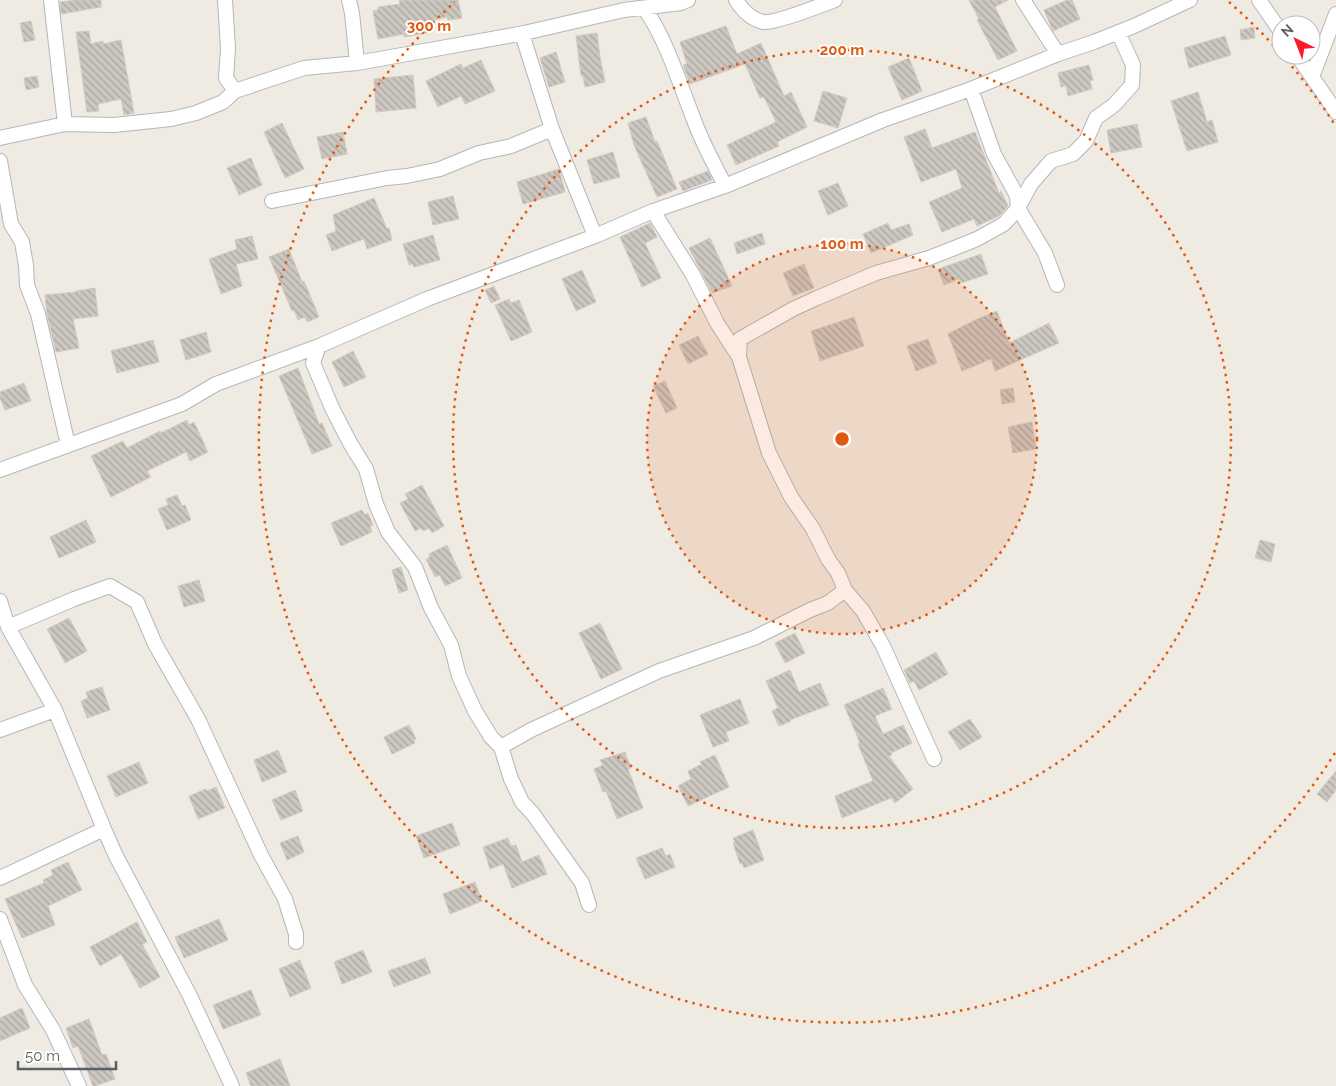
<svg xmlns="http://www.w3.org/2000/svg" width="1336" height="1086" viewBox="0 0 1336 1086" font-family="Raleway,sans-serif">
  <defs>
    <pattern id="building-back-hatch" width="6" height="6" patternUnits="userSpaceOnUse" patternTransform="scale(1.25)"><rect width="6" height="6" fill="#ccc7c1"/><path d="M-1 5l2 2M0 0l6 6M5-1l2 2" fill="none" stroke="#a9a5a0"/></pattern>
  </defs>
  <rect width="100%" height="100%" fill="#efeae2"/>
  <path fill="url(#building-back-hatch)" stroke="#d4cbbf" d="M 76,0 L 101,0 L 101,7 L 61,14 L 60,2 Z
    M 399,0 L 458,0 L 462,18 L 448,20 L 447,17 L 426,22 L 427,33 L 404,37 L 404,34 L 378,39 L 373,11 L 378,10 L 378,7 L 400,4 Z
    M 969,0 L 1008,0 L 995,7 L 1017,51 L 998,60 L 977,20 L 979,19 Z
    M 1067,0 L 1072,0 L 1080,19 L 1053,31 L 1044,10 Z
    M 31,21 L 35,40 L 24,42 L 20,23 Z
    M 726,26 L 737,54 L 761,43 L 784,96 L 791,92 L 807,127 L 777,142 L 779,146 L 736,165 L 727,145 L 776,122 L 764,97 L 760,98 L 745,64 L 690,84 L 683,65 L 687,64 L 680,42 Z
    M 1254,27 L 1255,38 L 1241,40 L 1240,30 Z
    M 89,31 L 91,44 L 103,41 L 103,44 L 121,40 L 134,113 L 124,115 L 121,99 L 98,104 L 99,111 L 87,112 L 76,32 Z
    M 597,33 L 600,57 L 605,82 L 585,87 L 583,76 L 581,76 L 576,36 Z
    M 1225,36 L 1231,55 L 1189,68 L 1184,48 Z
    M 556,52 L 565,82 L 549,87 L 540,58 Z
    M 909,58 L 922,91 L 902,100 L 888,67 Z
    M 481,60 L 495,91 L 465,104 L 461,96 L 438,107 L 426,81 L 461,64 L 463,68 Z
    M 1089,65 L 1093,80 L 1090,81 L 1092,89 L 1068,96 L 1066,86 L 1061,87 L 1058,73 Z
    M 413,75 L 416,108 L 376,112 L 374,79 Z
    M 37,76 L 39,87 L 26,90 L 24,78 Z
    M 823,91 L 847,98 L 838,128 L 814,121 Z
    M 1198,92 L 1207,122 L 1212,120 L 1218,142 L 1187,151 L 1171,101 Z
    M 646,117 L 655,142 L 657,141 L 677,189 L 657,197 L 634,145 L 628,123 Z
    M 282,123 L 304,169 L 285,178 L 264,132 Z
    M 1137,124 L 1142,147 L 1111,153 L 1107,130 Z
    M 925,129 L 932,148 L 975,132 L 999,193 L 1001,191 L 1008,206 L 999,216 L 977,226 L 974,219 L 942,232 L 929,202 L 962,188 L 956,169 L 921,182 L 904,137 Z
    M 343,132 L 347,154 L 322,159 L 317,137 Z
    M 613,152 L 620,177 L 594,184 L 587,160 Z
    M 251,158 L 262,185 L 239,195 L 227,168 Z
    M 559,169 L 565,192 L 523,204 L 517,182 Z
    M 708,171 L 712,180 L 683,191 L 679,182 Z
    M 838,183 L 848,206 L 828,215 L 818,191 Z
    M 453,196 L 459,219 L 433,225 L 428,202 Z
    M 374,198 L 387,229 L 389,228 L 392,240 L 367,249 L 364,239 L 332,251 L 326,235 L 336,231 L 333,215 Z
    M 650,223 L 657,237 L 645,243 L 661,278 L 642,287 L 620,237 Z
    M 888,223 L 891,230 L 909,224 L 913,235 L 871,253 L 863,234 Z
    M 762,233 L 765,244 L 737,254 L 734,243 Z
    M 433,235 L 440,260 L 414,267 L 413,264 L 409,265 L 403,244 Z
    M 252,236 L 258,259 L 236,264 L 242,286 L 221,294 L 209,259 L 237,249 L 235,240 Z
    M 710,238 L 732,286 L 712,293 L 689,248 Z
    M 289,249 L 302,282 L 304,281 L 319,317 L 307,322 L 305,317 L 298,320 L 294,310 L 292,311 L 269,257 Z
    M 981,254 L 988,274 L 961,283 L 959,279 L 944,285 L 938,269 Z
    M 804,264 L 814,288 L 793,296 L 783,273 Z
    M 582,270 L 596,302 L 576,311 L 562,279 Z
    M 494,286 L 500,299 L 491,303 L 485,290 Z
    M 95,288 L 98,316 L 73,319 L 79,348 L 56,352 L 47,314 L 45,295 L 76,292 L 76,291 Z
    M 509,299 L 511,303 L 519,300 L 532,332 L 511,341 L 495,305 Z
    M 997,311 L 1009,343 L 1049,323 L 1059,343 L 995,371 L 991,359 L 962,371 L 948,334 L 975,320 Z
    M 854,317 L 864,346 L 820,361 L 811,331 Z
    M 206,332 L 211,352 L 186,360 L 180,340 Z
    M 698,336 L 708,354 L 688,364 L 679,345 Z
    M 928,339 L 937,363 L 916,371 L 907,346 Z
    M 153,340 L 159,362 L 117,373 L 111,351 Z
    M 353,351 L 366,377 L 344,387 L 332,362 Z
    M 298,368 L 319,424 L 322,423 L 332,446 L 312,454 L 279,376 Z
    M 665,381 L 677,408 L 666,413 L 653,386 Z
    M 24,383 L 31,401 L 5,410 L 0,398 L 0,392 Z
    M 1013,388 L 1015,402 L 1002,404 L 1000,390 Z
    M 187,420 L 189,425 L 194,422 L 208,452 L 190,461 L 186,452 L 147,471 L 151,477 L 111,497 L 91,456 L 123,441 L 127,448 L 160,431 L 161,433 Z
    M 1032,422 L 1036,449 L 1013,453 L 1008,427 Z
    M 422,485 L 444,526 L 432,533 L 429,528 L 423,531 L 421,528 L 415,531 L 400,503 L 408,499 L 405,494 Z
    M 177,495 L 182,506 L 185,505 L 191,520 L 167,530 L 158,509 L 168,505 L 166,499 Z
    M 362,510 L 365,515 L 368,513 L 373,525 L 370,527 L 372,532 L 341,546 L 331,523 Z
    M 86,520 L 96,542 L 59,558 L 50,537 Z
    M 1260,540 L 1275,544 L 1271,562 L 1255,558 Z
    M 447,545 L 462,578 L 445,586 L 440,575 L 435,577 L 426,559 L 430,557 L 429,554 Z
    M 401,567 L 408,590 L 399,593 L 392,570 Z
    M 199,580 L 205,601 L 184,607 L 178,586 Z
    M 69,618 L 87,651 L 65,663 L 47,629 Z
    M 600,623 L 622,669 L 601,679 L 579,633 Z
    M 795,633 L 805,653 L 785,663 L 775,643 Z
    M 936,652 L 948,674 L 919,690 L 914,681 L 910,683 L 904,670 Z
    M 790,670 L 799,692 L 820,683 L 829,705 L 790,720 L 791,721 L 779,726 L 772,711 L 778,708 L 766,681 Z
    M 102,687 L 110,710 L 87,718 L 81,701 L 88,698 L 86,692 Z
    M 883,688 L 892,709 L 875,716 L 883,734 L 903,725 L 912,743 L 891,753 L 892,755 L 889,756 L 913,789 L 895,803 L 891,798 L 842,818 L 835,796 L 873,781 L 858,744 L 860,743 L 844,705 Z
    M 740,699 L 749,723 L 726,732 L 729,741 L 713,747 L 700,715 Z
    M 970,719 L 982,737 L 960,750 L 948,732 Z
    M 409,725 L 416,739 L 413,740 L 415,743 L 392,754 L 384,737 Z
    M 278,750 L 287,772 L 262,782 L 254,760 Z
    M 625,752 L 631,768 L 628,769 L 643,808 L 617,819 L 606,791 L 603,792 L 594,769 L 603,765 L 600,760 Z
    M 715,755 L 729,787 L 688,806 L 678,786 L 691,779 L 688,771 L 702,764 L 700,762 Z
    M 139,762 L 148,783 L 116,797 L 107,776 Z
    M 1336,771 L 1336,790 L 1327,802 L 1317,794 Z
    M 216,787 L 225,808 L 198,819 L 189,796 L 206,789 L 207,791 Z
    M 295,790 L 303,811 L 281,820 L 272,800 Z
    M 452,823 L 460,845 L 424,858 L 416,836 Z
    M 753,830 L 764,860 L 744,868 L 742,863 L 740,864 L 733,843 L 735,842 L 733,838 Z
    M 298,836 L 304,852 L 287,860 L 280,843 Z
    M 508,838 L 511,846 L 516,845 L 522,862 L 539,855 L 547,874 L 512,888 L 503,864 L 490,869 L 483,847 Z
    M 662,848 L 666,856 L 670,854 L 675,867 L 645,879 L 636,858 Z
    M 68,862 L 82,890 L 48,906 L 55,925 L 22,938 L 5,899 L 44,883 L 43,880 L 53,875 L 51,870 Z
    M 475,882 L 482,901 L 450,914 L 443,894 Z
    M 219,919 L 228,940 L 184,958 L 175,937 Z
    M 137,922 L 147,942 L 142,944 L 160,977 L 140,988 L 121,954 L 100,966 L 90,947 Z
    M 363,950 L 372,972 L 342,984 L 334,962 Z
    M 425,958 L 431,973 L 394,987 L 388,971 Z
    M 300,960 L 311,988 L 290,997 L 279,969 Z
    M 251,990 L 261,1015 L 223,1029 L 213,1005 Z
    M 22,1008 L 30,1028 L 0,1041 L 0,1018 Z
    M 89,1019 L 102,1055 L 106,1054 L 115,1079 L 95,1086 L 93,1086 L 78,1046 L 73,1048 L 66,1028 Z
    M 280,1059 L 290,1086 L 251,1086 L 246,1073 Z"/>
  <g fill="none" stroke-linecap="round" stroke-linejoin="round">
    <defs>
      <path id="minor" d="M 51,0 L 65,124
        M 225,0 L 228,49 L 226,78 L 235,91
        M 349,0 L 352,13 L 357,63
        M 736,0 C 742,10 751,19 763,22 C 774,24 822,5 835,0
        M 1023,0 L 1058,54
        M 1259,0 L 1281,32
        M 644,8 C 666,38 680,85 694,120 C 702,143 715,165 725,186
        M 524,33 L 524,40 L 552,129 L 595,236
        M 1297,55 L 1336,112
        M 1312,77 L 1336,14
        M 971,89 L 994,154 L 1017,196 L 1018,208 L 1045,253 L 1057,285
        M 0,138 L 65,124 L 114,125 L 171,119 L 196,113 L 223,102 L 235,91 L 304,68 L 357,63 L 524,33 L 624,10 L 681,3 L 688,0
        M 0,161 L 11,224 L 22,242 L 26,265 L 27,285 L 38,314 L 68,445
        M 272,201 L 387,178 L 407,176 L 440,169 L 479,153 L 511,146 L 552,129
        M 653,211 L 693,275 L 717,323 L 739,357 L 769,453 L 791,497 L 813,529 L 828,559 L 838,573 L 845,590 L 863,611 L 883,646 L 934,759
        M 319,346 L 313,363 L 332,408 L 350,443 L 366,469 L 376,504 L 388,532 L 415,567 L 431,608 L 451,645 L 459,676 L 475,711 L 491,737 L 501,747 L 511,779 L 522,802 L 533,814 L 582,883 L 589,905
        M 739,357 L 740,339 L 793,309 L 817,298 L 876,273 L 929,258 L 952,249 L 977,239 L 1004,224 L 1018,208 L 1031,184 L 1051,161 L 1073,154 L 1086,141 L 1096,118 L 1114,105 L 1132,85 L 1133,65 L 1118,32
        M 0,470 L 182,404 L 216,384 L 319,346 L 427,299 L 595,236 L 653,211 L 725,186 L 883,120 L 971,89 L 1058,54 L 1094,42 L 1134,26 L 1190,0
        M 0,601 L 8,627 L 55,710 L 104,829 L 116,856 L 190,996 L 232,1086
        M 8,627 L 74,599 L 110,586 L 137,602 L 155,644 L 198,719 L 261,855 L 285,899 L 296,934 L 296,942
        M 0,730 L 55,710
        M 501,747 L 531,730 L 659,671 L 754,638 L 810,610 L 828,603 L 845,590
        M 0,878 L 104,829
        M 0,919 L 25,985 L 53,1030 L 79,1086"/>
    </defs>
    <use href="#minor" stroke="#b3b7bb" stroke-width="16"/>
    <use href="#minor" stroke="#fff" stroke-width="14"/>
  </g>
  <circle cx="842" cy="439" r="195" fill="#e15910" fill-opacity=".12"/>
  <g fill="none" stroke="#e15910" stroke-width="2.5" stroke-dasharray="2.5 5">
    <circle cx="842" cy="439" r="195"/>
    <circle cx="842" cy="439" r="389"/>
    <path d="M1335 753A584 584 0 1 1 455 2M1229 2A584 584 0 0 1 1335 125"/>
  </g>
  <circle cx="842" cy="439" r="8" fill="#e15910" stroke="#fff" stroke-width="2.5"/>
  <g font-size="15" text-anchor="middle" font-weight="bold" fill="#e15910" stroke="#fff" stroke-width="4" stroke-linejoin="round" paint-order="stroke">
    <text x="429" y="31">300 m</text>
    <text x="842" y="55">200 m</text>
    <text x="842" y="249">100 m</text>
  </g>
  <g transform="translate(1296 40) rotate(317)"><circle r="24" fill="#ffffff" stroke="#bdbfc1"/>
  <path d="M0-4L9 19L0 12L-9 19Z" fill="#fb1b29"/>
  <text y="-8" font-size="14" font-weight="bold" text-anchor="middle" fill="#5a6064">N</text>
  </g>
  <path d="M18 1061v8h98v-8" fill="none" stroke="#5a6064" stroke-width="2.5"/>
  <text x="25" y="1061" font-size="15" fill="#5a6064" stroke="#ffffff" stroke-width="4" paint-order="stroke">50 m</text>
</svg>
